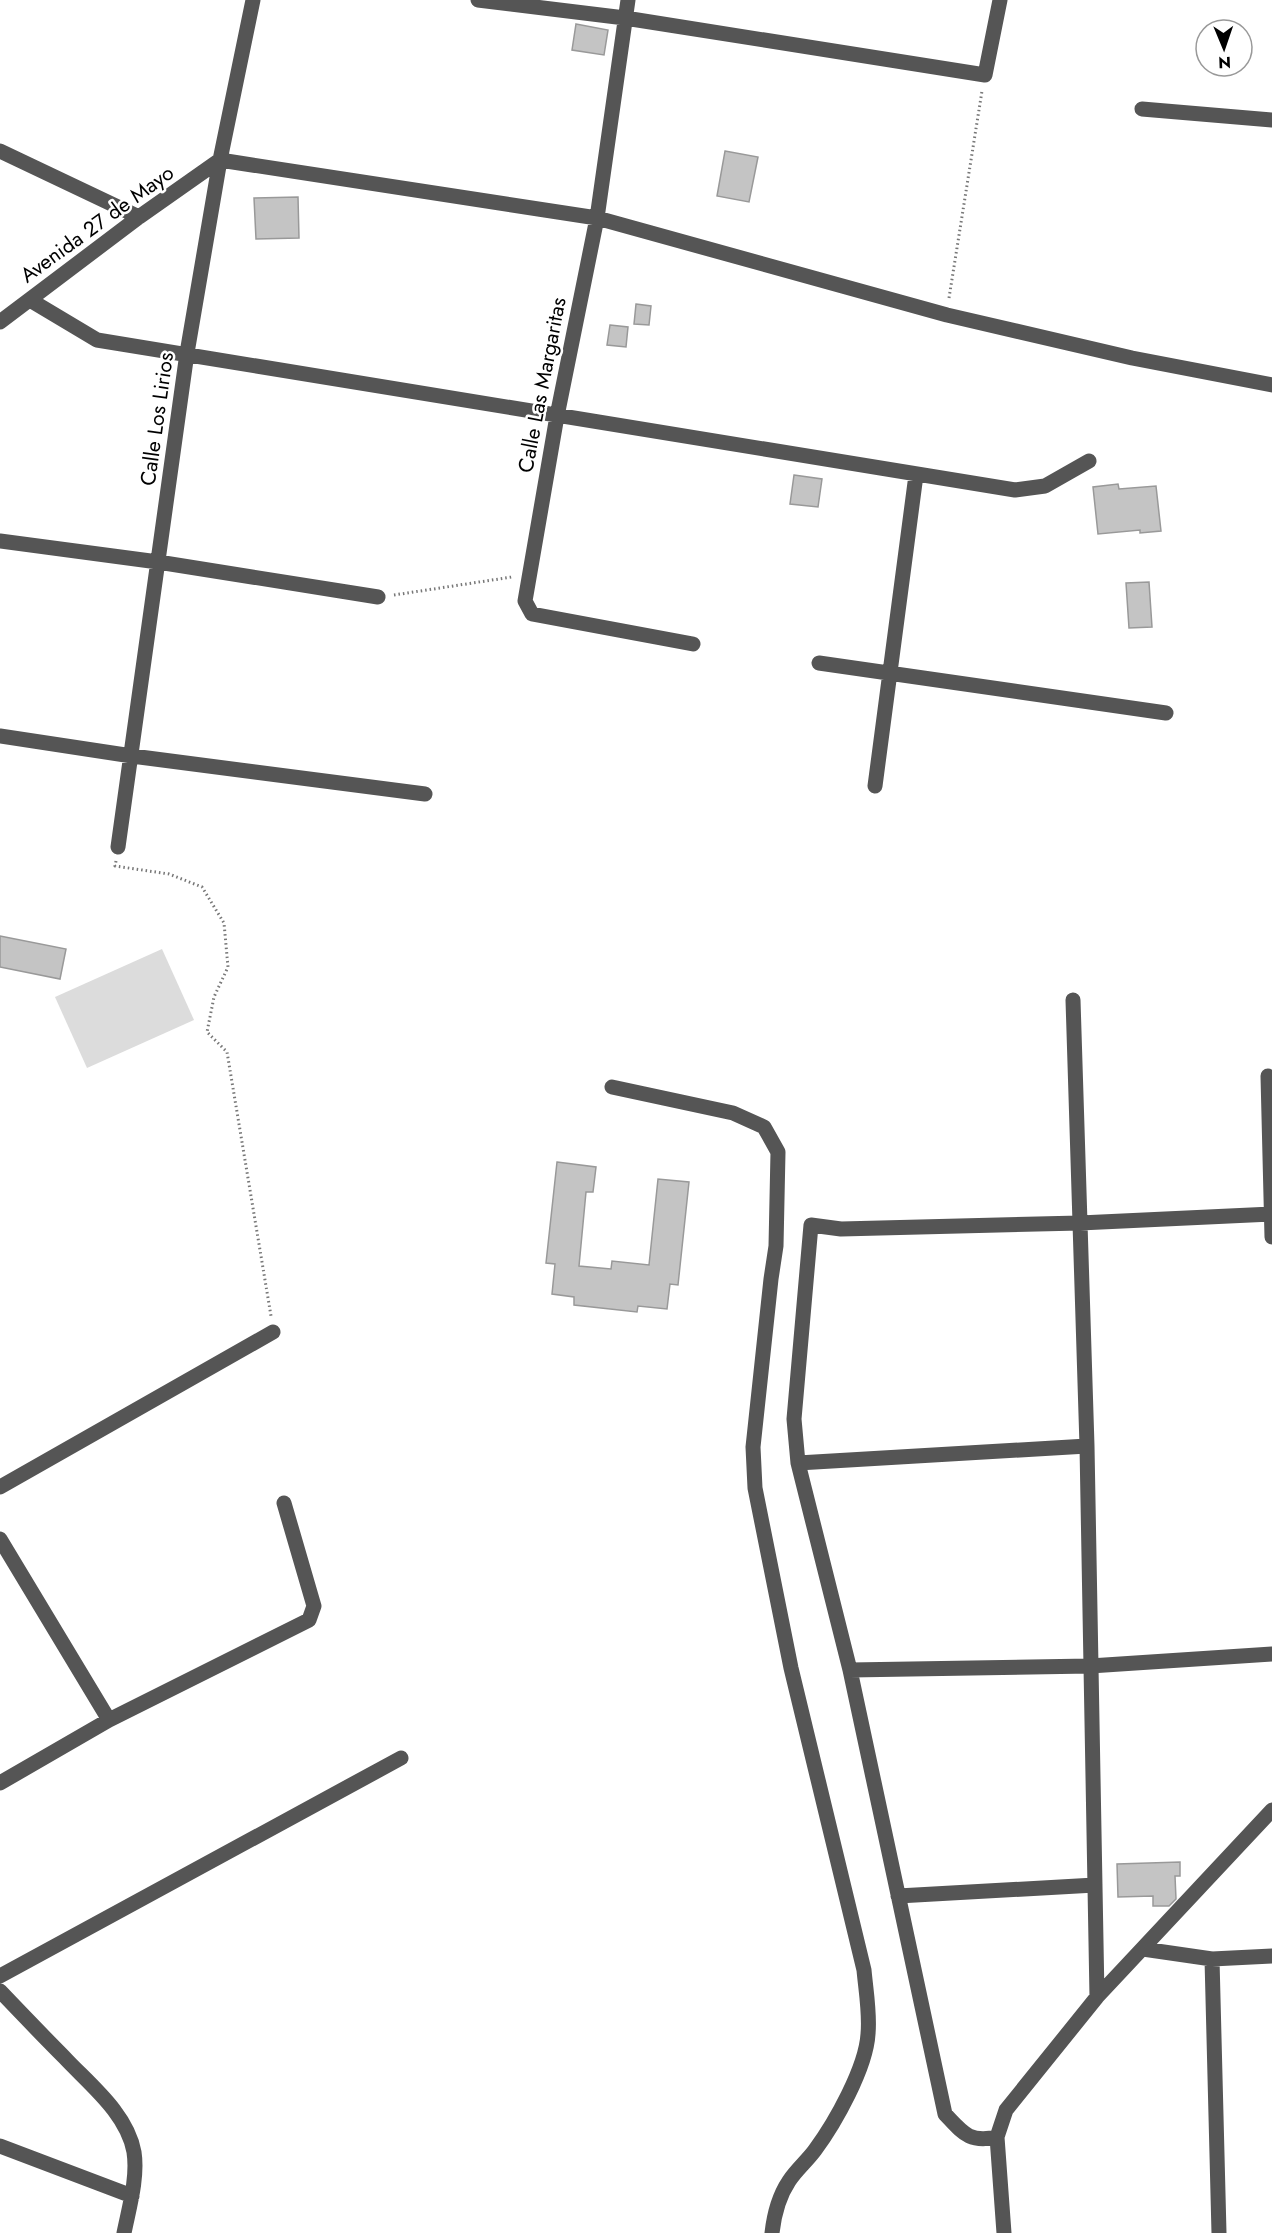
<svg xmlns="http://www.w3.org/2000/svg" width="1272" height="2233" viewBox="0 0 1272 2233" font-family="Jost,sans-serif">
  <rect width="100%" height="100%" fill="#fff"/>
  <path fill="#dcdcdc" d="M 162,949 L 194,1020 L 87,1068 L 55,997 Z"/>
  <path fill="#c4c4c4" stroke="#999" stroke-width="1.5" d="M 576,24 L 608,30 L 604,55 L 572,50 Z
    M 725,151 L 758,157 L 749,202 L 717,196 Z
    M 298,197 L 299,238 L 256,239 L 254,198 Z
    M 636,304 L 651,306 L 649,325 L 634,324 Z
    M 610,325 L 628,327 L 626,347 L 607,345 Z
    M 794,475 L 822,479 L 818,507 L 790,504 Z
    M 1118,484 L 1119,489 L 1156,486 L 1161,531 L 1140,533 L 1140,530 L 1098,534 L 1093,487 Z
    M 1149,582 L 1152,627 L 1129,628 L 1126,583 Z
    M 0,936 L 66,949 L 60,979 L 0,967 Z
    M 557,1162 L 596,1167 L 593,1192 L 586,1192 L 579,1266 L 611,1269 L 612,1261 L 649,1265 L 658,1179 L 689,1182 L 678,1285 L 670,1284 L 667,1309 L 638,1306 L 637,1312 L 574,1305 L 574,1297 L 552,1294 L 555,1264 L 546,1263 Z
    M 1180,1862 L 1180,1876 L 1175,1876 L 1176,1899 L 1169,1906 L 1153,1906 L 1153,1896 L 1118,1897 L 1117,1864 Z"/>
  <g fill="none" stroke-linecap="round" stroke-linejoin="round">
    <path stroke="#777" stroke-width="3" stroke-dasharray="1.5 3" stroke-linecap="butt" d="M 949,298 L 982,91
      M 394,595 L 512,577
      M 116,861 L 115,866 L 169,874 L 202,887 L 224,923 L 228,967 L 214,997 L 207,1032 L 227,1052 L 271,1316"/>
    <path stroke="#555" stroke-width="15" d="M 478,0 L 625,18 L 985,75 L 1000,0
      M 628,0 L 597,218 L 557,416 L 525,601 L 532,614 L 693,644
      M 1142,109 L 1272,120
      M 0,151 L 139,217
      M 220,160 L 597,218 L 947,315 L 1132,358 L 1272,385
      M 30,300 L 97,340 L 1015,490 L 1045,486 L 1089,461
      M 0,322 L 139,217 L 220,160
      M 0,541 L 158,562 L 378,597
      M 819,663 L 1166,713
      M 0,736 L 132,756 L 425,794
      M 875,786 L 916,475
      M 118,847 L 187,353 L 220,160 L 253,0
      M 1073,1000 L 1087,1446 L 1097,1997
      M 1268,1076 L 1272,1237
      M 612,1087 L 733,1113 L 764,1127 L 778,1152 L 776,1246 L 771,1279 L 753,1447 L 755,1488 L 791,1668 L 864,1970 C 866,1992 870,2013 868,2034 C 866,2068 835,2123 815,2150 C 807,2161 796,2170 789,2181 C 779,2196 774,2215 772,2233
      M 1272,1214 L 1080,1223 L 841,1229 L 811,1225 L 794,1419 L 798,1463 L 850,1670 L 945,2114 C 963,2133 969,2143 997,2137 L 1006,2110 L 1097,1997 L 1272,1810
      M 798,1463 L 1087,1446
      M 0,1487 L 273,1332
      M 0,1539 L 109,1720
      M 850,1670 L 1090,1666 L 1272,1654
      M 0,1783 L 109,1720 L 309,1620 L 314,1606 L 284,1503
      M 898,1896 L 1095,1885
      M 1143,1949 L 1212,1959 L 1272,1956
      M 1212,1959 L 1219,2233
      M 0,1976 L 401,1758
      M 0,1991 C 21,2013 42,2035 64,2057 C 89,2084 127,2113 134,2152 C 138,2178 129,2208 124,2233
      M 997,2137 L 1004,2233
      M 0,2146 L 132,2196"/>
  </g>
  <g text-anchor="middle" dominant-baseline="central" stroke-width="5" stroke-linejoin="round" paint-order="stroke">
    <g font-size="21" fill="#000" stroke="#fff">
      <text transform="translate(97 224) rotate(-36)">Avenida 27 de Mayo</text>
      <text transform="translate(542 385) rotate(-79)">Calle Las Margaritas</text>
      <text transform="translate(157 419) rotate(-82)">Calle Los Lirios</text>
    </g>
  </g>
  <g transform="translate(1224 48) rotate(178)"><circle r="28" fill="#ffffff" stroke="#999999" stroke-width="1.5"/>
  <path d="M0-4.5L10 22L0 15L-10 22Z" fill="#000000"/>
  <text y="-9" font-size="16" font-weight="bold" text-anchor="middle" fill="#000000">N</text>
  </g>
</svg>
